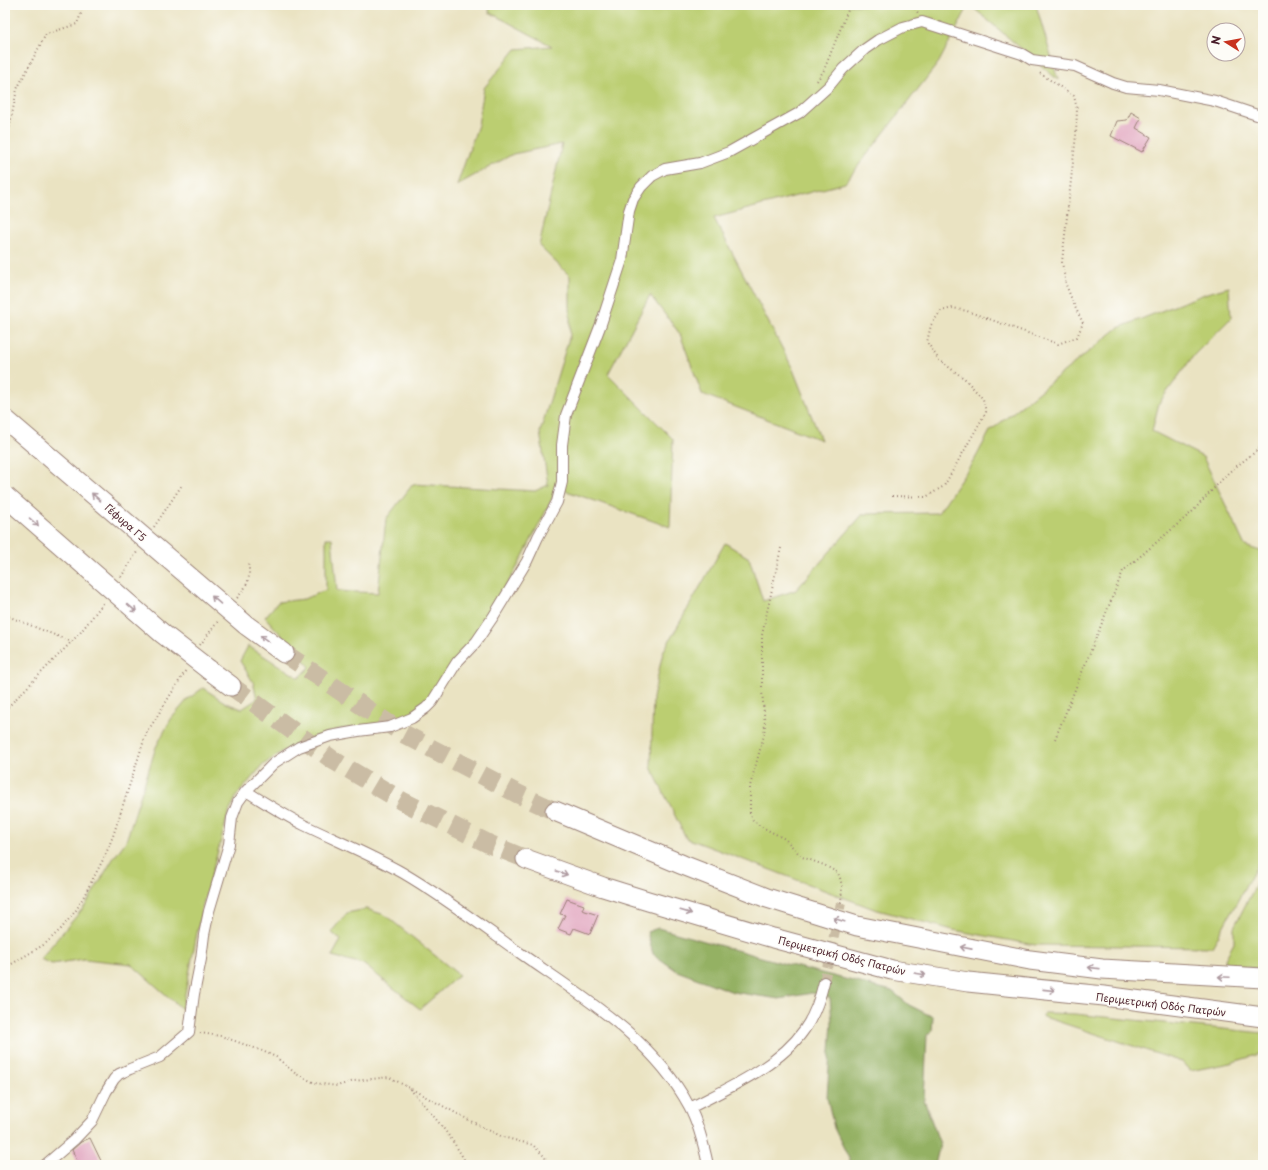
<svg xmlns="http://www.w3.org/2000/svg" width="1268" height="1170" viewBox="0 0 1268 1170" font-family="'Playpen Sans',sans-serif">
  <rect width="100%" height="100%" fill="#fdfcf7"/>
  <filter id="ink" filterUnits="userSpaceOnUse"><feTurbulence type="fractalNoise" baseFrequency=".025" numOctaves="2"/><feDisplacementMap in="SourceGraphic" scale="8" xChannelSelector="R" yChannelSelector="G"/><feConvolveMatrix kernelMatrix="1 2 1 2 8 2 1 2 1" color-interpolation-filters="sRGB"/></filter>
  <filter id="wash" filterUnits="userSpaceOnUse"><feTurbulence type="fractalNoise" baseFrequency=".012" numOctaves="4" result="noise"/><feDisplacementMap in="SourceGraphic" scale="16" xChannelSelector="R" yChannelSelector="G"/><feGaussianBlur stdDeviation="0.9" result="paint"/><feColorMatrix in="noise" values="0 0 0 0 0 0 0 0 0 0 0 0 0 0 0 0 0 1.4 0 .05"/><feComposite in="paint" operator="in"/></filter>
  <g filter="url(#wash)">
    <rect width="100%" height="100%" fill="#eae3c2"/>
    <path fill="#bbce71" stroke="#82764e" d="M 490,5 L 969,5 L 939,62 L 845,183 L 714,218 L 792,367 L 821,440 L 702,394 L 680,334 L 650,295 L 608,374 L 673,439 L 670,527 L 555,487 L 552,499 L 519,564 L 477,635 L 425,705 L 414,712 L 378,726 L 340,729 L 311,738 L 283,751 L 263,765 L 237,795 L 228,815 L 202,908 L 182,1009 L 131,964 L 84,959 L 52,964 L 40,959 L 85,906 L 113,859 L 126,841 L 156,747 L 171,719 L 188,699 L 203,688 L 226,703 L 242,709 L 257,699 L 253,682 L 240,661 L 248,646 L 299,678 L 310,667 L 265,617 L 278,602 L 304,599 L 326,590 L 326,538 L 332,538 L 337,591 L 378,593 L 386,519 L 413,484 L 535,491 L 548,485 L 540,432 L 570,335 L 570,276 L 539,246 L 562,144 L 513,154 L 457,185 L 478,125 L 484,88 L 516,49 L 552,46 L 489,12 Z
      M 970,5 L 1036,5 L 1058,80 Z
      M 1229,287 L 1231,318 L 1194,355 L 1159,403 L 1152,431 L 1203,457 L 1245,546 L 1263,552 L 1263,855 L 1212,947 L 1035,945 L 953,930 L 874,909 L 686,838 L 651,767 L 653,698 L 663,652 L 725,543 L 749,558 L 763,601 L 796,590 L 863,514 L 938,513 L 975,459 L 990,431 L 1118,328 L 1207,293 Z
      M 1261,875 L 1263,877 L 1263,969 L 1227,966 L 1225,959 L 1234,943 L 1234,927 Z
      M 366,909 L 385,915 L 459,975 L 420,1009 L 363,964 L 332,956 L 341,940 L 331,932 L 347,913 Z
      M 1045,1013 L 1075,1014 L 1263,1033 L 1263,1053 L 1230,1063 L 1190,1071 L 1182,1062 L 1041,1016 Z"/>
    <path fill="#94b163" stroke="#6f6847" d="M 658,928 L 786,964 L 892,991 L 909,1005 L 933,1017 L 932,1031 L 927,1035 L 924,1100 L 940,1144 L 935,1165 L 852,1165 L 834,1128 L 827,1097 L 832,1021 L 830,998 L 812,993 L 779,999 L 733,992 L 677,971 L 653,954 L 647,932 Z"/>
    <g id="blocks">
      <path fill="#e1a4bf" d="M 1131,112 L 1141,118 L 1136,128 L 1151,137 L 1142,152 L 1111,136 L 1117,121 L 1127,120 Z
        M 567,899 L 584,905 L 582,910 L 598,915 L 590,934 L 574,928 L 571,934 L 558,929 L 565,915 L 560,914 Z
        M 90,1138 L 103,1165 L 79,1165 L 72,1150 L 81,1142 Z"/>
    </g>
  </g>
  <g filter="url(#ink)">
    <use href="#blocks" fill-opacity="0" stroke="#9a8176" stroke-width="1"/>
    <g fill="none" stroke-linecap="round" stroke-linejoin="round">
      <path stroke="#cabca4" stroke-width="10" stroke-dasharray="10 5" stroke-linecap="butt" d="M 824,982 L 841,903"/>
      <path stroke="#cabca4" stroke-width="19" stroke-dasharray="19 10" stroke-linecap="butt" d="M 284,653 L 404,734 L 518,794 L 555,811
        M 231,686 L 333,760 L 402,801 L 489,844 L 526,859"/>
      <defs>
        <path id="street" d="M 246,791 C 265,803 284,815 304,825 C 337,841 371,855 403,873 C 444,897 482,926 520,953 C 581,996 653,1038 689,1106 C 699,1124 704,1146 708,1165
          M 690,1108 C 728,1088 779,1066 804,1030 C 814,1016 820,999 824,982
          M 45,1165 L 74,1140 L 92,1121 L 106,1092 L 114,1079 L 119,1074 L 130,1069 L 160,1057 L 189,1032 L 194,994 L 201,959 L 204,935 L 209,911 L 229,844 L 232,818 L 238,802 L 246,791 L 274,763 L 299,747 L 330,736 L 358,731 L 390,727 L 412,718 L 426,708 L 432,702 L 457,662 L 476,642 L 493,617 L 527,561 L 538,537 L 557,502 L 562,482 L 562,445 L 566,415 L 601,324 L 622,260 L 629,211 L 633,199 L 641,187 L 652,176 L 665,169 L 700,163 L 729,152 L 799,113 L 829,86 L 843,69 L 865,49 L 878,40 L 903,27 L 922,22 L 1022,54 L 1032,60 L 1075,66 L 1113,83 L 1126,87 L 1159,90 L 1215,101 L 1263,117"/>
        <path id="highway" d="M 246,625 L 284,653
          M 208,669 L 231,686
          M 555,811 L 683,865 L 767,898 L 857,926 L 1030,960 L 1102,969 L 1263,978
          M 526,859 L 603,887 L 648,901 L 773,938 L 892,970 L 968,982 L 1104,996 L 1263,1017"/>
      </defs>
      <use href="#street" stroke="#9a8176" stroke-width="12"/>
      <use href="#highway" stroke="#9a8176" stroke-width="21"/>
      <path stroke="#9a8176" stroke-width="2" stroke-dasharray="1 3" stroke-linecap="butt" d="M 913,5 L 918,13
        M 817,81 L 824,70 L 850,5
        M 5,138 L 8,135 L 17,89 L 46,34 L 77,24 L 82,11 L 83,5
        M 892,496 L 926,497 L 944,486 L 986,412 L 983,399 L 965,379 L 939,360 L 927,342 L 931,325 L 941,311 L 953,308 L 967,311 L 1058,344 L 1077,337 L 1083,323 L 1075,307 L 1066,285 L 1062,262 L 1076,135 L 1077,109 L 1074,96 L 1038,72
        M 154,527 L 182,485
        M 781,548 L 762,635 L 762,691 L 765,724 L 764,735 L 750,786 L 750,815 L 753,820 L 760,826 L 785,839 L 802,857 L 824,865 L 838,873 L 840,878 L 842,886 L 841,903
        M 121,577 L 137,552
        M 237,598 C 248,585 251,579 248,562
        M 5,615 L 72,642
        M 200,645 L 219,620
        M 5,710 L 80,633 L 104,602
        M 1055,739 L 1123,571 L 1192,512 L 1229,472 L 1263,446
        M 5,968 L 45,944 L 61,929 L 77,909 L 105,856 L 113,836 L 146,734 L 186,670
        M 200,1033 L 221,1036 L 260,1050 L 276,1057 L 296,1074 L 315,1083 L 337,1086 L 354,1081 L 389,1077 L 480,1126 L 503,1137 L 533,1145 L 545,1157 L 547,1165
        M 410,1089 C 431,1113 452,1136 467,1165"/>
      <use href="#street" stroke="#fff" stroke-width="10"/>
      <use href="#highway" stroke="#fff" stroke-width="19"/>
      <defs>
        <path id="highway-bridge" d="M 5,419 L 246,625
          M 5,496 L 163,634 L 208,669"/>
      </defs>
      <use href="#highway-bridge" stroke="#9a8176" stroke-width="21" stroke-linecap="butt"/>
      <use href="#highway-bridge" stroke="#fff" stroke-width="19"/>
    </g>
    <defs><path id="oneway-shaft" d="M-6 0H5M1.5-3L5.5 0L1.5 3" fill="none" stroke-width="1.6" stroke-linecap="round" stroke-linejoin="round"/></defs>
    <g stroke="#ae9aa0">
      <use href="#oneway-shaft" transform="translate(96 497) rotate(-139)"/>
      <use href="#oneway-shaft" transform="translate(34 522) rotate(41)"/>
      <use href="#oneway-shaft" transform="translate(216 600) rotate(-139)"/>
      <use href="#oneway-shaft" transform="translate(132 608) rotate(41)"/>
      <use href="#oneway-shaft" transform="translate(265 639) rotate(-144)"/>
      <use href="#oneway-shaft" transform="translate(562 873) rotate(19)"/>
      <use href="#oneway-shaft" transform="translate(686 912) rotate(16)"/>
      <use href="#oneway-shaft" transform="translate(839 920) rotate(-163)"/>
      <use href="#oneway-shaft" transform="translate(966 948) rotate(-169)"/>
      <use href="#oneway-shaft" transform="translate(1094 968) rotate(-173)"/>
      <use href="#oneway-shaft" transform="translate(920 974) rotate(9)"/>
      <use href="#oneway-shaft" transform="translate(1224 977) rotate(-177)"/>
      <use href="#oneway-shaft" transform="translate(1049 990) rotate(6)"/>
    </g>
  </g>
  <g text-anchor="middle" dominant-baseline="central" stroke-width="3" stroke-linejoin="round" paint-order="stroke">
    <g font-size="10" fill="#4a1f2b" stroke="#fdfcf7">
      <text transform="translate(126 522) rotate(41)">Γέφυρα Γ5</text>
      <text transform="translate(842 955) rotate(14)">Περιμετρική Οδός Πατρών</text>
      <text transform="translate(1161 1004) rotate(7)">Περιμετρική Οδός Πατρών</text>
    </g>
  </g>
  <rect width="1268" height="1170" fill="none" stroke="#fdfcf7" stroke-width="20"/>
  <g transform="translate(1226 42) rotate(281)"><circle r="19" fill="#fdfcf7" stroke="#b5a4a5"/>
  <path d="M0-3L7 15L0 10L-7 15Z" fill="#c8321e"/>
  <text y="-6" font-size="11" font-weight="bold" text-anchor="middle" fill="#4a1f2b">N</text>
  </g>
</svg>
